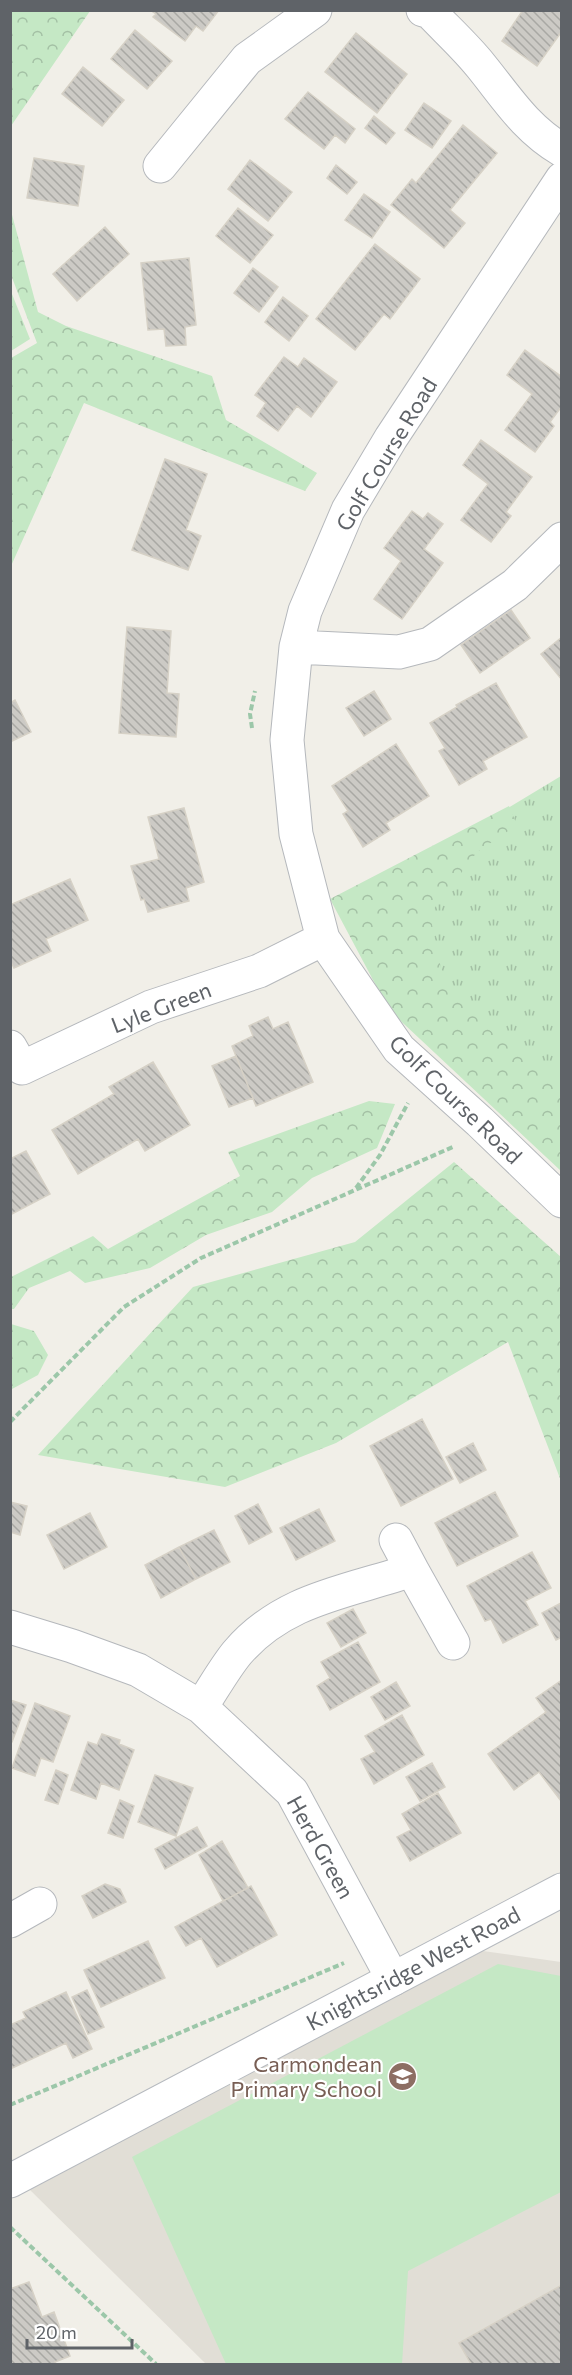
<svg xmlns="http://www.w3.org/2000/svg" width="572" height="2375" viewBox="0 0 572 2375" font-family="Commissioner,sans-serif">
  <defs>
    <pattern id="grass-tufts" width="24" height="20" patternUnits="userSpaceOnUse" patternTransform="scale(1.5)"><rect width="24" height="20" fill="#c5e8c5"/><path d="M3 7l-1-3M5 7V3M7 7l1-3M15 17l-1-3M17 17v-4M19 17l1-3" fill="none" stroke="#a3c0a4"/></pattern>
    <pattern id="forest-crowns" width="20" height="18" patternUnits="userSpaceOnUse" patternTransform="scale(1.5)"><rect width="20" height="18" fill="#c5e8c5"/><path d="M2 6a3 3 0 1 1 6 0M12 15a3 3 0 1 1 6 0" fill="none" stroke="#a3c0a4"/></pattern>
    <pattern id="building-back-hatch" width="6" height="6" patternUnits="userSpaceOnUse" patternTransform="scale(1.5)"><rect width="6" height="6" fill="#cccac5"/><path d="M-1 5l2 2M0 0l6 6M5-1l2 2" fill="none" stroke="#a9a8a4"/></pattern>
  </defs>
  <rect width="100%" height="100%" fill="#f1efe8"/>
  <path fill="#e1ded6" d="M 483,1951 L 561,1962 L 561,2364 L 206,2364 L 29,2189 Z"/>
  <path fill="url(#grass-tufts)" d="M 10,289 L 30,339 L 11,351 L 10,351 Z
    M 561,776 L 561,1126 L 366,894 Z"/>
  <path fill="url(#forest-crowns)" d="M 11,10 L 90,11 L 11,126 L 10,11 Z
    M 11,211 L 38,312 L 66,326 L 212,376 L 226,420 L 317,473 L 305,491 L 84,403 L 11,566 L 11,358 L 37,343 L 11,275 Z
    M 509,806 L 517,825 L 477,852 L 430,914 L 441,969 L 480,1022 L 561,1089 L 561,1171 L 389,1010 L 330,899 Z
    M 369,1101 L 395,1104 L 377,1148 L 312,1178 L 272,1212 L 206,1235 L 150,1268 L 85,1283 L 70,1271 L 29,1288 L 14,1309 L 11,1309 L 11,1277 L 93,1236 L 108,1249 L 240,1176 L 228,1152 Z
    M 454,1162 L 561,1257 L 561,1481 L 508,1342 L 336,1443 L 225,1487 L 38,1455 L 193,1287 L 355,1242 Z
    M 11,1324 L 34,1331 L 48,1355 L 38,1375 L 12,1389 Z"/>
  <path fill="#c5e8c5" d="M 498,1964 L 561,1976 L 561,2192 L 408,2271 L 402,2364 L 226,2364 L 132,2157 Z"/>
  <path fill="url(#building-back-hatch)" stroke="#d6d1c6" stroke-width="1.5" d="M 150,10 L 219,10 L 203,31 L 196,26 L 185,41 L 153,17 L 156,14 Z
    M 523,10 L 562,10 L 562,31 L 537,66 L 502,41 Z
    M 135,30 L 172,61 L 147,89 L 111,59 Z
    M 356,33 L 407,74 L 377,113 L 325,72 Z
    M 83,67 L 124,100 L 102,126 L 62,94 Z
    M 308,92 L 355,129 L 345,143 L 335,135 L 324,149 L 285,119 Z
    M 424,103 L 451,121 L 432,148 L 405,130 Z
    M 374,116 L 395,133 L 386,144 L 365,128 Z
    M 463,125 L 497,153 L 450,210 L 465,223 L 444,248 L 391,205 L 412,179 L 416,183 Z
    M 34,158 L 84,166 L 78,206 L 27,198 Z
    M 250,160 L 292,192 L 268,221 L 228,189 Z
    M 336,165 L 357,182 L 347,194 L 327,178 Z
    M 364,194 L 390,212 L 372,238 L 345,220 Z
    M 238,208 L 273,235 L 250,263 L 216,236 Z
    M 105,227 L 129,254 L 77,301 L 53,274 Z
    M 375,244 L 420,279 L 390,319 L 384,314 L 355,350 L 316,319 Z
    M 189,258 L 196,325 L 185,327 L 186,345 L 166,346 L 164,329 L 148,330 L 141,263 Z
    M 253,268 L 278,287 L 259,312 L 234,293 Z
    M 283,297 L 308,316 L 289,341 L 265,322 Z
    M 525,350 L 562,377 L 562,406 L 550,422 L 554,426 L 535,452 L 505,430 L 532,394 L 507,375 Z
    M 284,357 L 298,367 L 304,358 L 337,382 L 311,417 L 297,406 L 278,431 L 257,416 L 266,403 L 255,395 Z
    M 481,440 L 532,477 L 506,512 L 511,516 L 491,542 L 461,520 L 488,484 L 463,465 Z
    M 165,459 L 207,474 L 186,530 L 201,536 L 188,570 L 132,550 Z
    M 412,511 L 423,519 L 428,513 L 443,524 L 424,549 L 443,563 L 402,619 L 374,599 L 401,561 L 384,548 Z
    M 511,610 L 530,638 L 480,673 L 461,645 Z
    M 127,627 L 171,631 L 167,693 L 179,694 L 176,737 L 119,733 Z
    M 562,637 L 562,680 L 541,654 Z
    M 496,683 L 527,737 L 483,761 L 487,769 L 459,785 L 439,751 L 445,748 L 430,723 L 457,707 L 456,705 Z
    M 374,691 L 391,719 L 364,736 L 346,708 Z
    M 15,700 L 31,732 L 10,742 L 10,703 Z
    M 396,744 L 429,796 L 386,823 L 390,830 L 363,847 L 343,814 L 348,811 L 332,786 Z
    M 184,808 L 204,882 L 186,888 L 189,901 L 148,912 L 144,899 L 141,900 L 131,866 L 159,859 L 148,817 Z
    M 70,879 L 88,920 L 46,939 L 51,951 L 14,968 L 10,960 L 10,905 Z
    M 268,1017 L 273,1029 L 288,1022 L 313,1082 L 256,1106 L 232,1046 L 253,1036 L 249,1026 Z
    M 236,1056 L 253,1098 L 229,1107 L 212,1066 Z
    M 153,1062 L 190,1125 L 145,1151 L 138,1139 L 78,1174 L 52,1130 L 114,1094 L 109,1087 Z
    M 26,1151 L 50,1194 L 10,1215 L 10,1159 Z
    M 422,1419 L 453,1479 L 401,1506 L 370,1446 Z
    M 473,1443 L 486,1470 L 460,1483 L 446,1457 Z
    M 495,1492 L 518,1536 L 457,1566 L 435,1523 Z
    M 10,1502 L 27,1506 L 20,1535 L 10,1532 Z
    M 258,1504 L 272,1532 L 249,1544 L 235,1516 Z
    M 319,1509 L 335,1541 L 296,1560 L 280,1528 Z
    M 90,1513 L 107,1547 L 64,1569 L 47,1535 Z
    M 214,1530 L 230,1562 L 196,1579 L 179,1547 Z
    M 179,1547 L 196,1579 L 161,1598 L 145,1565 Z
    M 532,1552 L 551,1588 L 525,1601 L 538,1625 L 503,1643 L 491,1619 L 485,1621 L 467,1586 Z
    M 561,1603 L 562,1637 L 556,1640 L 542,1613 Z
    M 353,1609 L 366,1633 L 341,1647 L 327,1623 Z
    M 358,1642 L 380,1682 L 330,1710 L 317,1686 L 330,1678 L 321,1662 Z
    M 562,1680 L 562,1801 L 561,1801 L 539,1772 L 514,1790 L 488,1754 L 546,1712 L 536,1698 Z
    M 396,1682 L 410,1706 L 385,1720 L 371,1697 Z
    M 10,1700 L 26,1705 L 12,1742 L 10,1742 Z
    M 35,1703 L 70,1716 L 53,1762 L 41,1758 L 35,1776 L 12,1768 Z
    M 402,1715 L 424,1755 L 374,1784 L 361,1759 L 375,1752 L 365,1736 Z
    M 102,1734 L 120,1740 L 119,1744 L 134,1750 L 119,1790 L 101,1783 L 96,1799 L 71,1790 L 88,1742 L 97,1745 Z
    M 432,1763 L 445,1787 L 420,1801 L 406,1777 Z
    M 56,1770 L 68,1775 L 58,1804 L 45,1800 Z
    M 155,1775 L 193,1788 L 176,1836 L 138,1822 Z
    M 438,1793 L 461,1833 L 410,1861 L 397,1837 L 411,1830 L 402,1814 Z
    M 120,1800 L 134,1806 L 123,1838 L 108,1833 Z
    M 197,1827 L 207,1846 L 165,1869 L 155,1849 Z
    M 222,1841 L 248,1888 L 223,1901 L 199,1855 Z
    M 105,1884 L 120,1889 L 126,1902 L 93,1918 L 82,1896 Z
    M 251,1886 L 277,1935 L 217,1967 L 201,1938 L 186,1946 L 175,1927 Z
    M 148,1941 L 165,1978 L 101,2007 L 84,1970 Z
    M 87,1990 L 104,2027 L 88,2034 L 72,1997 Z
    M 66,1992 L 92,2049 L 73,2058 L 66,2043 L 10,2069 L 10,2025 L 26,2018 L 23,2012 Z
    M 29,2282 L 42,2317 L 54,2312 L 70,2356 L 55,2362 L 56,2364 L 10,2364 L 10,2289 Z
    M 562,2285 L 562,2364 L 471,2364 L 459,2343 Z"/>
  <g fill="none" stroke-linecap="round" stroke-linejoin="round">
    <defs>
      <path id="street" d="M 423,10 L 430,12 C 447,30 466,47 481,66 C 507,98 525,128 562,150
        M 160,166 L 247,59 L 315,10
        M 562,179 L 391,438 L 348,510 L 305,611 L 296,647 L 287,740 L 296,834 L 323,939 L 399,1049 L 480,1122 L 562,1201
        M 296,647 L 399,652 L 430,644 L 515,585 L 562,539
        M 10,1047 L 22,1068 L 151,1007 L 259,971 L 323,939
        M 396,1540 L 412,1570
        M 10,1627 L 72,1646 L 138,1670 L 201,1707 L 292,1792 L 393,1979
        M 201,1707 C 213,1689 224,1669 237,1653 C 284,1598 348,1592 412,1570 L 453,1643
        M 10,1921 L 40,1904"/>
      <path id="secondary" d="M 10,2181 L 562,1890"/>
    </defs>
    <use href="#street" stroke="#b5b8bc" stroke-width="35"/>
    <use href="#secondary" stroke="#b6babf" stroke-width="35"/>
    <path stroke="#9cc7a9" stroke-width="4" stroke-dasharray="6 3" stroke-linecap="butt" d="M 252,728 L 250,714 L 255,691
      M 356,1188 L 380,1155 L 408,1103
      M 10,1422 L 124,1307 L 201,1258 L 455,1146
      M 10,2105 L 344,1963
      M 10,2227 L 156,2364"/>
    <use href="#street" stroke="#fff" stroke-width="33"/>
    <use href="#secondary" stroke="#fff" stroke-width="33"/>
  </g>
  <defs>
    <symbol id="school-disc" viewBox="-11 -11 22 22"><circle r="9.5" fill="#8d6e63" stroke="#fff"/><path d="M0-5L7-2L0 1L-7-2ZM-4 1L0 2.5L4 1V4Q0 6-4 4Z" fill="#fff"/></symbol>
  </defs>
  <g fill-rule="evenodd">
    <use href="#school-disc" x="386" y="2060" width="33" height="33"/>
  </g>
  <g text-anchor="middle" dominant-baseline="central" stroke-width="4.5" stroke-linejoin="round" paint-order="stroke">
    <g font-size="22" fill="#5f6368" stroke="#fff">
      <text transform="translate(386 454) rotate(-59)">Golf Course Road</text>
      <text transform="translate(161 1007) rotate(-21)">Lyle Green</text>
      <text transform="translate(456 1099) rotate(44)">Golf Course Road</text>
      <text transform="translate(321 1847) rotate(61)">Herd Green</text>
      <text transform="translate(413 1968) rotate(-28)">Knightsridge West Road</text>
    </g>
    <g font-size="22" fill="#785e54" stroke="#fff" text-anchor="end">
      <text x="382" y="2063">Carmondean<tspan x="382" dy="25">Primary School</tspan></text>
    </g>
  </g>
  <rect width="572" height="2375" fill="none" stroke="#5f6368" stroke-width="24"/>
  <path d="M27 2339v9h105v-9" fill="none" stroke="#5f6368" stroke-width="3"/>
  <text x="36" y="2339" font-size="18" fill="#5f6368" stroke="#ffffff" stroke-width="4.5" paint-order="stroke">20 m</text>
</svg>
